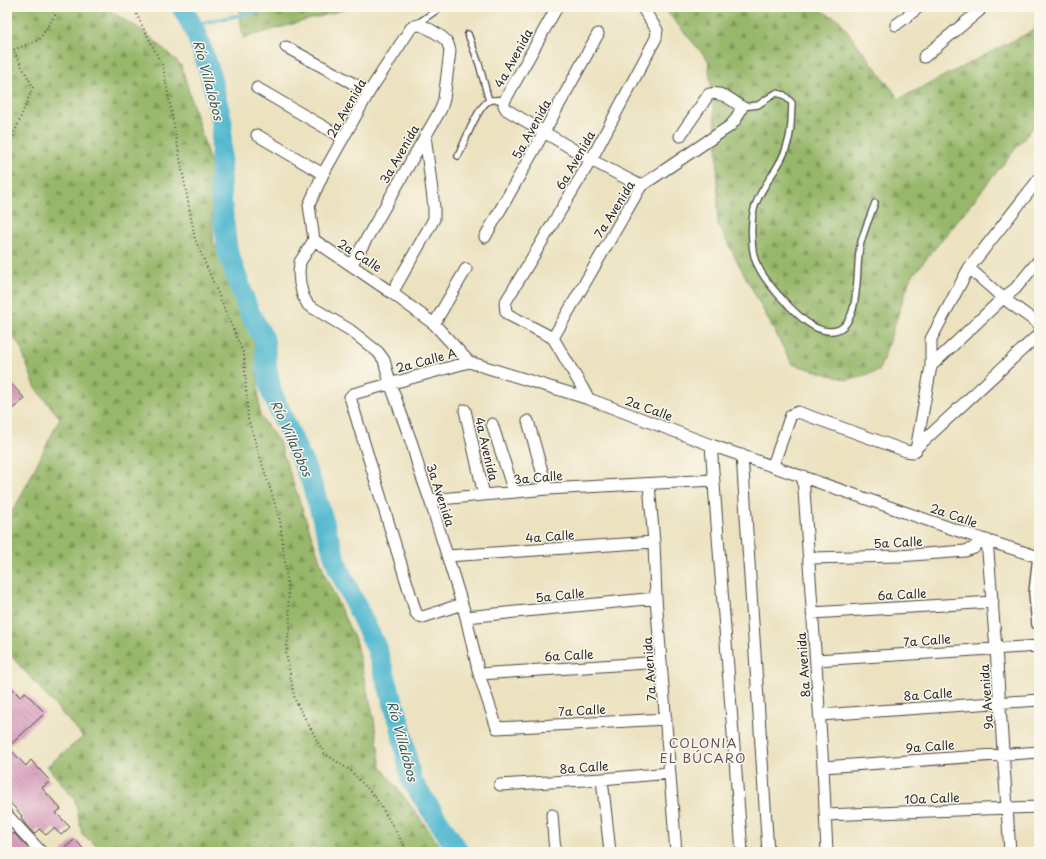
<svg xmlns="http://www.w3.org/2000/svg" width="1046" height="859" viewBox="0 0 1046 859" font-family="'Playpen Sans',sans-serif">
  <defs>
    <pattern id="forest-firs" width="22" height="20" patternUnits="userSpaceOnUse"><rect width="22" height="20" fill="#97b76a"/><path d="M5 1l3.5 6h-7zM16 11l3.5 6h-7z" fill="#7b9557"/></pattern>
    <pattern id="building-back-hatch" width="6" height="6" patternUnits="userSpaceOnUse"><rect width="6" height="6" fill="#d79bbc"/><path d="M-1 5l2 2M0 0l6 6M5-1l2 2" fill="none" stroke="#af7f99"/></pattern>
  </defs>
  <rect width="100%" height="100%" fill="#fbf7ec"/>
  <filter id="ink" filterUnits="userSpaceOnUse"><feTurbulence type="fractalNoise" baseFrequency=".025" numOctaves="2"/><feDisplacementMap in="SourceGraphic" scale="8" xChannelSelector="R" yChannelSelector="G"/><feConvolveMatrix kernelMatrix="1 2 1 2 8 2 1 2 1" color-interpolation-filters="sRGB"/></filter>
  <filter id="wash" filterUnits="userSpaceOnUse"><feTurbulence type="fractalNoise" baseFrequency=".012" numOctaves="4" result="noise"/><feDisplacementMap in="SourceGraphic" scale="16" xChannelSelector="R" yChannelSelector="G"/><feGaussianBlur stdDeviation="0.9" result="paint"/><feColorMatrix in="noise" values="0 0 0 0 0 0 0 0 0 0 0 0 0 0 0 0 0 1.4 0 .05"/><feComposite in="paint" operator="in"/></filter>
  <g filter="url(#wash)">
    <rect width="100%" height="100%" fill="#ece2c0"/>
    <path fill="url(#forest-firs)" stroke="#61714a" d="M 7,7 L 107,7 L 113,13 L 145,32 L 181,65 L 212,169 L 213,241 L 259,351 L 258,387 L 260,416 L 279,442 L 326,577 L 355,640 L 374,719 L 381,767 L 429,830 L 443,852 L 105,852 L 82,834 L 75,800 L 47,766 L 83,737 L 12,657 L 7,645 L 7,519 L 20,498 L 60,418 L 36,389 L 19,344 L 7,332 Z
      M 239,7 L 354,7 L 243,38 Z
      M 670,7 L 814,7 L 839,20 L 899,99 L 1034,30 L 1039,14 L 1039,120 L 910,279 L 879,371 L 847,380 L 792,364 L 718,225 L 717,140 L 708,60 L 667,12 Z"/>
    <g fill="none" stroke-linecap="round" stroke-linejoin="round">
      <path stroke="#51b8cf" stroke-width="3.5" d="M 192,25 L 280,7"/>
      <path stroke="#51b8cf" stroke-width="21" d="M 182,7 L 195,31 L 208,66 L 222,122 L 220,189 L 227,249 L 248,310 L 264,339 L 267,369 L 271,391 L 311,481 L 338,568 L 376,647 L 400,724 L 411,780 L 459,852"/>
    </g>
    <g id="blocks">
      <path fill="url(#building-back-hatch)" d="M 7,379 L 25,399 L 7,413 Z
        M 7,682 L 20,697 L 25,692 L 45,713 L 8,747 L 26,766 L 31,760 L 50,781 L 42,788 L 61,809 L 56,813 L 70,827 L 61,835 L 54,828 L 46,835 L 39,829 L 34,834 L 25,824 L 21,817 L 22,816 L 7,799 Z
        M 14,833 L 31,852 L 7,852 L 7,840 Z
        M 75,839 L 86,852 L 61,852 Z"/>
    </g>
  </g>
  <g filter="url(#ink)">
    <use href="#blocks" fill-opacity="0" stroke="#484641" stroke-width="1"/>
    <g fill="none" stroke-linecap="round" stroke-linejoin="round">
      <defs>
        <path id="service" d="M 418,23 L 437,10 L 439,7
          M 468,34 L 479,64 L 489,101
          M 742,107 L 758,105 L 776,93 L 784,95 L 792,103 C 791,116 792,130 788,142 C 783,164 765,181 757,201 C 752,211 751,228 752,240 C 752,247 754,260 758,266 C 765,281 778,295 789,306 C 800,317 814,331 829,331 C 863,333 855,268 860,246 C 863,232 870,217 875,203
          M 458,156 C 464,144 478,105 489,101 C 493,99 500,100 505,100
          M 1035,625 L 1032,593 L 1036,556"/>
        <path id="minor" d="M 557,7 L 505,100 C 503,104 504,107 507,110 L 591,160 L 641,186
          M 896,25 L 919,7
          M 286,47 L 369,92
          M 924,57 L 979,11 L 982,7
          M 257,88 L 343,138
          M 257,135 L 323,174
          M 485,237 L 544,132 L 598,34
          M 314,240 L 300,262 L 299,272 L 300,284 L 303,296 L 308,305 L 350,330 L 378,352 L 384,360 L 390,383 L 412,444 L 419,469 L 430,500 L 466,617 L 479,674 L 497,728 L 666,719
          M 352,264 L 441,109 L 444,99 L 450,51 C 449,48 449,45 447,42 C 444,37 425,26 420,25 C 416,25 414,26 411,28 L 369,92 L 323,174 L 309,205 L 314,240 L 392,293 L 434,324 L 469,362 L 589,399 L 711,445 L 982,539 L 1039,557
          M 969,268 L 1003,298 L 1039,324
          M 392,293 L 434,219 L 434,207 L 425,135
          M 434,324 L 466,269
          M 553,338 L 641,186 L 730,126 L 736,119 L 742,107 C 731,100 722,91 709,94 L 680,136
          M 931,366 L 1003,298 L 1015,289 L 1039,260
          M 589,399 L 553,338 L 509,315 L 506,312 L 505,303 L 591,160 L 656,38 L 657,30 L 642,7
          M 465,410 L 484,495
          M 528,421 L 547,489
          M 492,424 L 514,492
          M 711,445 L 742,852
          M 916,448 L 1039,334
          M 742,455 L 768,852
          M 773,465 L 791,415 L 798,412 L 906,451 L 913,452 L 916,450 L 931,366 L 931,339 L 969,268 L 1039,179
          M 803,476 L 823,767 L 827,852
          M 649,484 L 654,542 L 656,598 L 676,852
          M 430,500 L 547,489 L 714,480
          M 987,540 L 996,649 L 1010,852
          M 447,556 L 654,542
          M 809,558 L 899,556 L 965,551 L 974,548 L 982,539
          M 462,604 L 423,617 L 419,616 L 416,613 L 350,397 L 353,394 L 469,362
          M 812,613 L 993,602
          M 466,617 L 656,598
          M 816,660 L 1039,646
          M 479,674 L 661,662
          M 820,715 L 1039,700
          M 823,767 L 1039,752
          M 602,779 L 610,852
          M 500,785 L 602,779 L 670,773
          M 7,815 L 41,852
          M 552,815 L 555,852
          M 825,815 L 1039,807"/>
      </defs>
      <use href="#service" stroke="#484641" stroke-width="8"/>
      <use href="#minor" stroke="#484641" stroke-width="13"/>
      <path stroke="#484641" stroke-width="2" stroke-dasharray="1 3" stroke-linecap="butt" d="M 133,7 L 163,67 L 195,239 L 244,355 L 248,419 L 280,520 L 288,589 L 290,626 L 286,653 L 295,700 L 324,753 L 351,771 L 376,798 L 408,852
        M 7,151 L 33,87 L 13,50 L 39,40 L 55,15 L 51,7"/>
      <use href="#service" stroke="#fff" stroke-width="5.5"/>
      <use href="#minor" stroke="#fff" stroke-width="11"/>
    </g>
  </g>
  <g text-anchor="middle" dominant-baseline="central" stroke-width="3" stroke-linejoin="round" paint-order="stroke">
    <g font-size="12" fill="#2b2b2b" stroke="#fbf7ec">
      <text transform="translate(513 58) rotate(-61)">4a Avenida</text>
      <text transform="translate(346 108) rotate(-60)">2a Avenida</text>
      <text transform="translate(531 129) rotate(-61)">5a Avenida</text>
      <text transform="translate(399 154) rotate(-60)">3a Avenida</text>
      <text transform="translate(575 160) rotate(-60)">6a Avenida</text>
      <text transform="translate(614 209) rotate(-58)">7a Avenida</text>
      <text transform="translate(360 255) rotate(33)">2a Calle</text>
      <text transform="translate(426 360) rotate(-15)">2a Calle A</text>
      <text transform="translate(649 408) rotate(20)">2a Calle</text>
      <text transform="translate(487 449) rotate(77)">4a Avenida</text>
      <text transform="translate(538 477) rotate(-5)">3a Calle</text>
      <text transform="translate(441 495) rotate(72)">3a Avenida</text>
      <text transform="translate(954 515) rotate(19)">2a Calle</text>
      <text transform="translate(550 536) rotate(-4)">4a Calle</text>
      <text transform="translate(898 542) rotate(-3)">5a Calle</text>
      <text transform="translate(902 594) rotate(-3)">6a Calle</text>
      <text transform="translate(560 595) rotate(-6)">5a Calle</text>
      <text transform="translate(927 640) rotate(-4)">7a Calle</text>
      <text transform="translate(569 655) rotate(-3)">6a Calle</text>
      <text transform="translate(803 665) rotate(-94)">8a Avenida</text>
      <text transform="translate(649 669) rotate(-94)">7a Avenida</text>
      <text transform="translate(928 694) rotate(-4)">8a Calle</text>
      <text transform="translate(986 697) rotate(-94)">9a Avenida</text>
      <text transform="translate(582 710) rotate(-3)">7a Calle</text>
      <text transform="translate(930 746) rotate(-4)">9a Calle</text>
      <text transform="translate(584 767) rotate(-4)">8a Calle</text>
      <text transform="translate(932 798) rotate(-2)">10a Calle</text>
    </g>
    <g font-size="13" font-style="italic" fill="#385c64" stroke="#fbf7ec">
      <text transform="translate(209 80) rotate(75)">Río Villalobos</text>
      <text transform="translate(292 438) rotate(66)">Río Villalobos</text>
      <text transform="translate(403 741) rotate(75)">Río Villalobos</text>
    </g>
    <g font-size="13" letter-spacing="1" fill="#67525e" stroke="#fbf7ec">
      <text x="703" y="742">COLONIA<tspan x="703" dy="15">EL BÚCARO</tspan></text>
    </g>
  </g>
  <rect width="1046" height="859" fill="none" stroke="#fbf7ec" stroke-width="24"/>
</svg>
